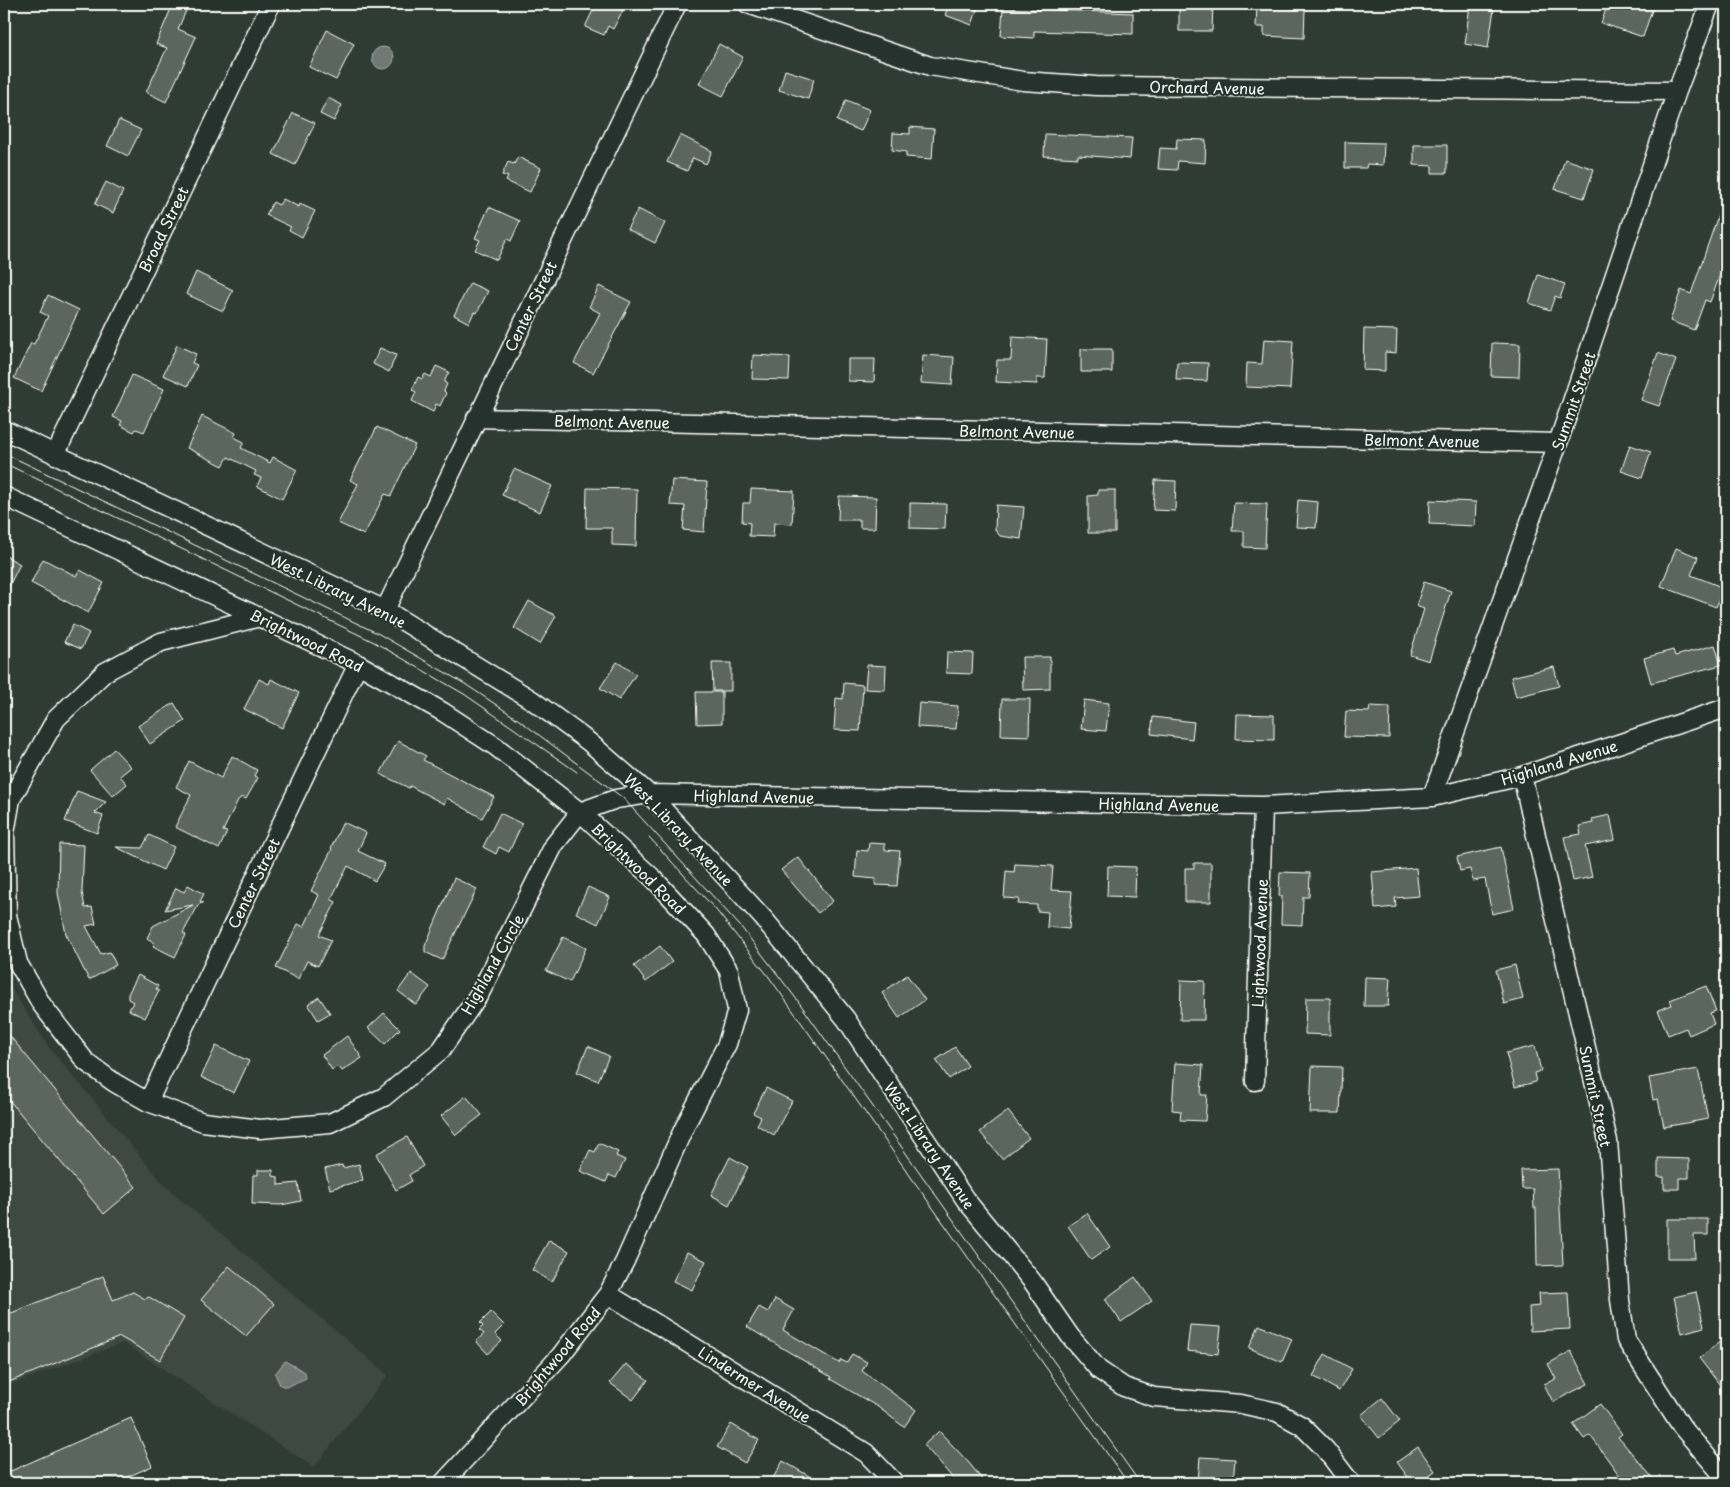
<svg xmlns="http://www.w3.org/2000/svg" width="1730" height="1487" viewBox="0 0 1730 1487" font-family="'Playpen Sans',sans-serif">
  <rect width="100%" height="100%" fill="#2f3b35"/>
  <filter id="ink" filterUnits="userSpaceOnUse"><feTurbulence type="fractalNoise" baseFrequency=".02" numOctaves="2"/><feDisplacementMap in="SourceGraphic" scale="10" xChannelSelector="R" yChannelSelector="G"/><feConvolveMatrix kernelMatrix="1 2 1 2 8 2 1 2 1" color-interpolation-filters="sRGB"/></filter>
  <g filter="url(#ink)">
    <path fill="#3c4842" d="M 4,977 L 48,1046 L 166,1187 L 388,1375 L 314,1467 L 123,1343 L 4,1387 Z"/>
    <path fill="#707975" stroke="#a9afac" d="M372 58a11 11 0 1 1 22 0a11 11 0 1 1-22 0Z
      M 285,1361 L 305,1372 L 306,1378 L 287,1387 L 280,1385 L 275,1374 Z"/>
    <path fill="#5b6661" stroke="#fff" d="M 173,4 L 189,4 L 178,29 L 196,37 L 166,102 L 146,92 L 167,48 L 156,44 Z
      M 596,4 L 608,4 L 623,10 L 613,29 L 608,26 L 604,35 L 585,27 Z
      M 949,4 L 979,4 L 972,25 L 945,15 Z
      M 1195,4 L 1213,4 L 1212,31 L 1179,31 L 1179,6 L 1195,6 Z
      M 1257,4 L 1289,4 L 1289,8 L 1305,9 L 1304,38 L 1264,36 L 1264,27 L 1256,27 Z
      M 1608,4 L 1654,4 L 1643,37 L 1601,23 Z
      M 1470,5 L 1494,9 L 1488,48 L 1465,44 Z
      M 1003,8 L 1133,13 L 1133,34 L 1034,31 L 1034,38 L 1001,36 Z
      M 327,30 L 354,44 L 336,80 L 309,67 Z
      M 719,44 L 743,57 L 723,96 L 699,84 Z
      M 785,70 L 814,79 L 808,99 L 779,90 Z
      M 328,98 L 342,105 L 334,121 L 320,114 Z
      M 846,100 L 870,110 L 861,131 L 837,121 Z
      M 293,113 L 315,123 L 295,165 L 273,154 Z
      M 119,120 L 141,130 L 128,156 L 107,146 Z
      M 910,127 L 934,129 L 932,159 L 906,157 L 906,152 L 892,150 L 893,133 L 910,134 Z
      M 1045,134 L 1132,138 L 1130,159 L 1078,155 L 1078,158 L 1044,156 Z
      M 680,135 L 712,151 L 706,164 L 693,158 L 687,171 L 667,162 Z
      M 1177,139 L 1206,140 L 1205,163 L 1178,161 L 1177,170 L 1158,169 L 1160,148 L 1176,149 Z
      M 1345,142 L 1384,143 L 1383,165 L 1367,164 L 1366,168 L 1345,168 Z
      M 1414,145 L 1447,145 L 1447,173 L 1432,173 L 1432,166 L 1414,165 Z
      M 518,157 L 541,168 L 530,192 L 506,181 L 508,177 L 502,175 L 508,162 L 514,164 Z
      M 1565,159 L 1594,169 L 1584,198 L 1555,189 Z
      M 106,182 L 123,191 L 113,213 L 95,204 Z
      M 1725,195 L 1726,259 L 1710,302 L 1705,300 L 1694,330 L 1670,321 L 1681,290 L 1691,294 Z
      M 283,199 L 299,207 L 300,204 L 315,211 L 302,237 L 289,230 L 291,227 L 266,215 L 273,202 L 279,205 Z
      M 489,207 L 520,221 L 511,241 L 507,239 L 497,260 L 475,250 L 480,240 L 475,238 Z
      M 638,209 L 665,223 L 655,243 L 627,229 Z
      M 196,272 L 233,290 L 223,311 L 186,294 Z
      M 1538,275 L 1565,284 L 1560,298 L 1555,296 L 1550,310 L 1529,303 Z
      M 470,283 L 488,291 L 477,313 L 474,312 L 469,323 L 454,315 Z
      M 599,286 L 631,302 L 593,373 L 574,363 L 600,313 L 589,307 Z
      M 48,295 L 79,310 L 41,391 L 14,378 L 31,343 L 34,344 L 48,316 L 40,312 Z
      M 1364,329 L 1397,330 L 1396,353 L 1385,352 L 1385,371 L 1363,370 Z
      M 1012,337 L 1047,339 L 1045,378 L 1037,378 L 1037,384 L 996,382 L 997,360 L 1011,360 Z
      M 1264,339 L 1293,341 L 1290,389 L 1246,387 L 1247,363 L 1262,364 Z
      M 1492,343 L 1520,344 L 1519,377 L 1491,376 Z
      M 177,345 L 196,354 L 192,363 L 197,365 L 188,386 L 163,375 Z
      M 380,348 L 396,355 L 389,372 L 373,364 Z
      M 1081,349 L 1112,349 L 1112,372 L 1081,372 Z
      M 1658,353 L 1676,360 L 1659,406 L 1641,400 Z
      M 753,355 L 790,357 L 789,380 L 752,379 Z
      M 923,355 L 954,357 L 952,385 L 921,383 Z
      M 848,359 L 875,359 L 874,382 L 848,381 Z
      M 1177,362 L 1208,363 L 1207,381 L 1176,380 Z
      M 436,366 L 449,372 L 444,382 L 447,384 L 444,391 L 446,393 L 440,406 L 436,404 L 433,412 L 412,401 L 416,392 L 412,390 L 418,377 L 422,379 L 425,374 L 431,377 Z
      M 132,375 L 164,389 L 144,432 L 136,429 L 134,432 L 120,425 L 122,421 L 113,417 Z
      M 202,416 L 236,433 L 234,437 L 244,442 L 241,448 L 270,463 L 273,457 L 297,470 L 282,499 L 257,486 L 261,478 L 254,475 L 256,471 L 228,457 L 223,466 L 187,448 Z
      M 377,427 L 415,445 L 391,496 L 385,494 L 364,535 L 338,523 L 358,484 L 350,480 Z
      M 1630,445 L 1651,452 L 1642,478 L 1621,471 Z
      M 514,469 L 552,486 L 540,512 L 502,495 Z
      M 672,480 L 707,482 L 704,532 L 683,530 L 685,506 L 670,505 Z
      M 1155,480 L 1176,481 L 1175,511 L 1153,510 Z
      M 587,488 L 637,489 L 636,546 L 612,545 L 612,528 L 586,528 Z
      M 751,489 L 794,491 L 792,524 L 774,523 L 773,537 L 749,536 L 750,523 L 742,522 L 743,503 L 750,503 Z
      M 1098,490 L 1115,490 L 1115,533 L 1088,533 L 1088,496 L 1098,495 Z
      M 839,496 L 876,497 L 875,528 L 860,528 L 860,520 L 838,520 Z
      M 1298,500 L 1318,502 L 1316,528 L 1296,527 Z
      M 1430,500 L 1476,502 L 1475,526 L 1429,524 Z
      M 910,503 L 946,504 L 945,529 L 910,528 Z
      M 1234,503 L 1267,504 L 1265,548 L 1244,547 L 1244,531 L 1232,531 Z
      M 996,505 L 1024,507 L 1021,539 L 1000,536 L 995,530 Z
      M 1676,548 L 1698,557 L 1691,575 L 1724,588 L 1716,607 L 1661,586 Z
      M 4,555 L 20,564 L 4,596 Z
      M 43,559 L 76,576 L 80,570 L 104,583 L 88,613 L 31,583 Z
      M 1424,582 L 1451,591 L 1429,661 L 1410,655 L 1424,609 L 1416,606 Z
      M 529,601 L 556,616 L 540,644 L 514,628 Z
      M 73,625 L 89,633 L 81,649 L 64,642 Z
      M 1715,645 L 1721,665 L 1651,683 L 1644,658 L 1673,650 L 1675,656 Z
      M 947,652 L 973,653 L 972,674 L 946,673 Z
      M 1022,657 L 1050,657 L 1050,689 L 1023,690 Z
      M 617,662 L 636,674 L 619,700 L 600,688 Z
      M 712,663 L 731,663 L 731,691 L 713,691 Z
      M 867,665 L 886,666 L 885,690 L 865,689 Z
      M 1554,667 L 1559,686 L 1516,697 L 1511,677 Z
      M 259,679 L 269,684 L 271,679 L 299,693 L 282,728 L 244,709 Z
      M 844,683 L 863,685 L 860,731 L 834,730 L 836,698 L 843,699 Z
      M 696,692 L 722,692 L 722,723 L 697,724 Z
      M 1002,699 L 1030,699 L 1029,736 L 1001,735 Z
      M 1084,700 L 1109,703 L 1106,731 L 1081,729 Z
      M 174,703 L 185,721 L 150,744 L 138,726 Z
      M 919,703 L 958,706 L 956,729 L 917,727 Z
      M 1370,706 L 1390,707 L 1389,738 L 1344,737 L 1346,711 L 1369,712 Z
      M 1237,714 L 1274,715 L 1274,740 L 1236,739 Z
      M 1153,717 L 1194,722 L 1192,739 L 1151,734 Z
      M 398,741 L 426,756 L 423,760 L 494,797 L 482,818 L 447,798 L 444,804 L 410,786 L 409,788 L 380,774 Z
      M 114,749 L 131,767 L 120,776 L 127,784 L 113,796 L 90,770 Z
      M 232,756 L 257,770 L 254,776 L 258,778 L 246,799 L 242,797 L 238,800 L 223,831 L 227,832 L 219,849 L 175,827 L 191,795 L 176,787 L 189,761 L 221,778 Z
      M 77,791 L 106,802 L 95,813 L 103,816 L 97,833 L 65,821 Z
      M 500,813 L 522,824 L 509,852 L 499,847 L 496,854 L 483,847 Z
      M 1610,815 L 1615,840 L 1585,846 L 1592,877 L 1573,881 L 1564,837 L 1581,834 L 1579,826 L 1593,823 L 1592,819 Z
      M 343,822 L 366,833 L 358,851 L 385,864 L 375,881 L 348,866 L 331,899 L 336,902 L 319,935 L 331,940 L 318,966 L 307,961 L 298,979 L 276,968 L 298,924 L 304,927 L 319,895 L 311,891 L 332,849 L 331,848 Z
      M 149,835 L 174,847 L 163,870 L 116,847 L 142,848 Z
      M 869,843 L 885,844 L 885,850 L 900,851 L 897,886 L 875,885 L 876,879 L 855,877 L 857,850 L 868,851 Z
      M 59,844 L 84,845 L 82,892 L 85,908 L 92,907 L 96,924 L 86,926 L 101,954 L 110,952 L 116,965 L 89,980 L 66,934 L 58,893 Z
      M 1501,847 L 1514,909 L 1492,914 L 1485,879 L 1473,881 L 1470,869 L 1460,871 L 1457,857 Z
      M 798,857 L 833,901 L 818,913 L 781,870 Z
      M 1194,863 L 1211,863 L 1211,902 L 1185,902 L 1185,868 L 1194,868 Z
      M 1015,864 L 1053,866 L 1051,890 L 1072,891 L 1069,929 L 1047,927 L 1048,912 L 1037,911 L 1037,905 L 1018,904 L 1019,899 L 1004,898 L 1006,871 L 1014,872 Z
      M 1108,866 L 1136,867 L 1135,897 L 1107,896 Z
      M 1416,868 L 1419,896 L 1395,898 L 1396,907 L 1375,909 L 1372,872 Z
      M 1280,872 L 1310,873 L 1309,897 L 1303,897 L 1302,925 L 1281,924 L 1282,896 L 1279,896 Z
      M 454,878 L 477,889 L 442,960 L 425,952 L 425,946 Z
      M 188,885 L 204,894 L 200,901 L 203,903 L 199,904 L 183,933 L 186,935 L 175,957 L 153,946 L 155,943 L 147,938 L 153,926 L 193,905 L 165,910 L 176,888 L 184,892 Z
      M 588,887 L 610,897 L 598,924 L 576,913 Z
      M 563,937 L 586,948 L 570,982 L 546,971 Z
      M 660,946 L 672,962 L 646,982 L 634,966 Z
      M 1515,965 L 1523,999 L 1504,1004 L 1496,970 Z
      M 411,973 L 430,987 L 416,1005 L 398,991 Z
      M 138,975 L 158,986 L 156,989 L 159,991 L 145,1018 L 129,1010 L 133,1002 L 128,999 L 128,994 Z
      M 907,975 L 925,1000 L 899,1018 L 882,993 Z
      M 1365,977 L 1390,978 L 1388,1006 L 1364,1006 Z
      M 1181,980 L 1205,981 L 1204,1020 L 1180,1020 Z
      M 1706,986 L 1716,1011 L 1710,1013 L 1714,1024 L 1689,1035 L 1686,1028 L 1668,1035 L 1658,1010 L 1672,1005 L 1670,1000 Z
      M 319,997 L 330,1013 L 318,1020 L 308,1004 Z
      M 1306,998 L 1330,998 L 1330,1035 L 1305,1034 Z
      M 384,1013 L 400,1029 L 385,1044 L 368,1028 Z
      M 4,1029 L 136,1187 L 104,1214 L 4,1094 Z
      M 347,1036 L 362,1058 L 342,1071 L 338,1066 L 332,1070 L 322,1055 Z
      M 216,1046 L 249,1061 L 234,1093 L 201,1077 Z
      M 588,1046 L 609,1056 L 598,1081 L 577,1072 Z
      M 1535,1046 L 1541,1071 L 1534,1073 L 1536,1082 L 1515,1087 L 1506,1053 Z
      M 955,1047 L 968,1066 L 949,1079 L 936,1060 Z
      M 1175,1063 L 1203,1065 L 1201,1095 L 1207,1095 L 1205,1121 L 1180,1120 L 1181,1111 L 1172,1110 Z
      M 1312,1066 L 1342,1067 L 1340,1113 L 1310,1113 Z
      M 1698,1069 L 1708,1119 L 1664,1127 L 1658,1099 L 1653,1100 L 1649,1078 Z
      M 766,1088 L 792,1101 L 774,1135 L 757,1125 L 761,1117 L 753,1113 Z
      M 466,1096 L 482,1115 L 456,1135 L 441,1116 Z
      M 1008,1111 L 1029,1138 L 1002,1159 L 980,1132 Z
      M 407,1137 L 423,1166 L 409,1175 L 412,1181 L 396,1190 L 376,1154 Z
      M 599,1143 L 618,1152 L 616,1156 L 625,1160 L 616,1178 L 609,1175 L 606,1182 L 580,1171 L 590,1150 L 595,1152 Z
      M 730,1157 L 748,1167 L 729,1205 L 711,1195 Z
      M 1658,1158 L 1689,1159 L 1689,1178 L 1679,1178 L 1679,1189 L 1664,1189 L 1664,1177 L 1658,1177 Z
      M 359,1164 L 363,1180 L 330,1189 L 325,1169 L 342,1165 L 343,1168 Z
      M 1558,1169 L 1563,1265 L 1537,1266 L 1536,1208 L 1534,1208 L 1533,1189 L 1522,1189 L 1521,1170 Z
      M 258,1170 L 273,1170 L 273,1176 L 278,1177 L 278,1185 L 298,1183 L 301,1201 L 281,1205 L 252,1204 L 253,1175 L 258,1175 Z
      M 1087,1213 L 1110,1247 L 1091,1260 L 1068,1226 Z
      M 1667,1219 L 1708,1219 L 1708,1235 L 1694,1235 L 1695,1258 L 1667,1258 Z
      M 549,1240 L 569,1251 L 552,1282 L 532,1270 Z
      M 687,1252 L 706,1261 L 692,1290 L 673,1281 Z
      M 229,1266 L 274,1304 L 246,1336 L 201,1300 Z
      M 103,1276 L 113,1300 L 133,1292 L 145,1299 L 149,1297 L 184,1318 L 160,1360 L 120,1337 L 4,1384 L 4,1316 Z
      M 1135,1277 L 1152,1301 L 1121,1322 L 1105,1299 Z
      M 1568,1292 L 1570,1329 L 1530,1331 L 1529,1307 L 1540,1306 L 1539,1293 Z
      M 1696,1292 L 1704,1327 L 1682,1333 L 1674,1297 Z
      M 775,1299 L 794,1310 L 783,1330 L 839,1363 L 841,1360 L 847,1363 L 852,1354 L 867,1362 L 862,1371 L 916,1410 L 904,1427 L 878,1407 L 830,1379 L 831,1377 L 747,1327 L 759,1307 L 768,1312 Z
      M 491,1312 L 504,1325 L 495,1334 L 502,1341 L 488,1354 L 476,1341 L 484,1334 L 479,1330 L 483,1326 L 480,1323 Z
      M 1190,1325 L 1221,1327 L 1218,1354 L 1187,1351 Z
      M 1259,1325 L 1292,1339 L 1282,1362 L 1249,1348 Z
      M 1726,1337 L 1726,1393 L 1699,1358 Z
      M 1571,1351 L 1588,1384 L 1553,1402 L 1544,1384 L 1556,1379 L 1548,1364 Z
      M 1325,1354 L 1352,1369 L 1339,1391 L 1313,1376 Z
      M 626,1364 L 648,1380 L 633,1400 L 610,1383 Z
      M 1382,1398 L 1400,1421 L 1379,1438 L 1361,1415 Z
      M 1600,1404 L 1622,1434 L 1618,1437 L 1657,1483 L 1625,1483 L 1590,1435 L 1584,1439 L 1573,1424 Z
      M 131,1418 L 152,1466 L 114,1483 L 4,1483 L 4,1474 Z
      M 731,1424 L 759,1440 L 745,1463 L 717,1447 Z
      M 939,1431 L 969,1463 L 985,1483 L 957,1483 L 924,1445 Z
      M 1418,1447 L 1435,1471 L 1418,1483 L 1412,1483 L 1397,1462 Z
      M 1200,1457 L 1235,1459 L 1233,1483 L 1198,1482 Z
      M 783,1461 L 821,1483 L 770,1483 Z"/>
    <g fill="none" stroke-linecap="round" stroke-linejoin="round">
      <defs>
        <path id="minor" d="M 748,4 L 930,66 L 1023,81 L 1096,86 L 1677,91
          M 476,418 L 1558,443
          M 4,430 L 385,610 L 532,700 L 589,742 L 649,794 L 764,919 L 846,1019 L 965,1199 L 1032,1281 L 1070,1336 L 1099,1370 L 1124,1387 L 1154,1397 L 1241,1404 L 1277,1412 L 1302,1426 L 1325,1449 L 1351,1483
          M 55,455 L 271,4
          M 4,496 L 358,664 L 443,712 L 495,746 L 580,812 L 655,880 L 706,935 L 729,971 L 737,1010 L 727,1044 L 683,1130 L 625,1261 L 608,1294 L 561,1355 L 443,1483
          M 385,610 L 677,4
          M 260,617 L 161,642 L 105,672 L 56,719 L 11,799 L 5,833 L 7,915 L 18,963 L 42,1005 L 86,1062 L 115,1083 L 148,1102 L 203,1122 L 260,1129 L 330,1123 L 384,1097 L 441,1050 L 480,993 L 554,845 L 580,812 L 616,799 L 649,794 L 1263,806 L 1432,797 L 1522,776 L 1726,708
          M 1522,776 L 1608,1141 L 1620,1300 L 1626,1340 L 1682,1427 L 1726,1479
          M 1432,797 L 1558,443 L 1677,91 L 1710,4
          M 1255,1081 L 1263,806
          M 148,1102 L 358,664
          M 608,1294 L 866,1453 L 895,1483"/>
      </defs>
      <use href="#minor" stroke="#fff" stroke-width="21"/>
      <use href="#minor" stroke="#26332d" stroke-width="18"/>
      <path stroke="#fff" stroke-width="1" d="M 4,453 L 379,634 L 465,684 L 519,720 L 623,798 L 741,927 L 798,1001 L 1140,1483
        M 4,463 L 374,642 L 464,694 L 577,772
        M 649,837 L 716,910 L 769,977 L 1128,1483"/>
    </g>
  </g>
  <g text-anchor="middle" dominant-baseline="central" stroke-width="4" stroke-linejoin="round" paint-order="stroke">
    <g font-size="15" fill="#fff" stroke="#26332d">
      <text transform="translate(1207 87) rotate(1)">Orchard Avenue</text>
      <text transform="translate(163 229) rotate(-64)">Broad Street</text>
      <text transform="translate(530 306) rotate(-64)">Center Street</text>
      <text transform="translate(1573 401) rotate(-71)">Summit Street</text>
      <text transform="translate(612 421) rotate(1)">Belmont Avenue</text>
      <text transform="translate(1017 431) rotate(1)">Belmont Avenue</text>
      <text transform="translate(1422 440) rotate(1)">Belmont Avenue</text>
      <text transform="translate(338 590) rotate(26)">West Library Avenue</text>
      <text transform="translate(307 640) rotate(26)">Brightwood Road</text>
      <text transform="translate(1559 762) rotate(-17)">Highland Avenue</text>
      <text transform="translate(754 796) rotate(1)">Highland Avenue</text>
      <text transform="translate(1159 804) rotate(1)">Highland Avenue</text>
      <text transform="translate(679 829) rotate(46)">West Library Avenue</text>
      <text transform="translate(639 868) rotate(44)">Brightwood Road</text>
      <text transform="translate(253 883) rotate(-64)">Center Street</text>
      <text transform="translate(1259 943) rotate(-88)">Lightwood Avenue</text>
      <text transform="translate(492 964) rotate(-61)">Highland Circle</text>
      <text transform="translate(1596 1096) rotate(78)">Summit Street</text>
      <text transform="translate(930 1145) rotate(56)">West Library Avenue</text>
      <text transform="translate(557 1356) rotate(-50)">Brightwood Road</text>
      <text transform="translate(755 1384) rotate(32)">Lindermer Avenue</text>
    </g>
  </g>
  <rect width="1730" height="1487" fill="none" stroke="#26332d" stroke-width="20"/>
  <rect x="10" y="10" width="1710" height="1467" fill="none" stroke="#fff" stroke-width="2" filter="url(#ink)"/>
</svg>
